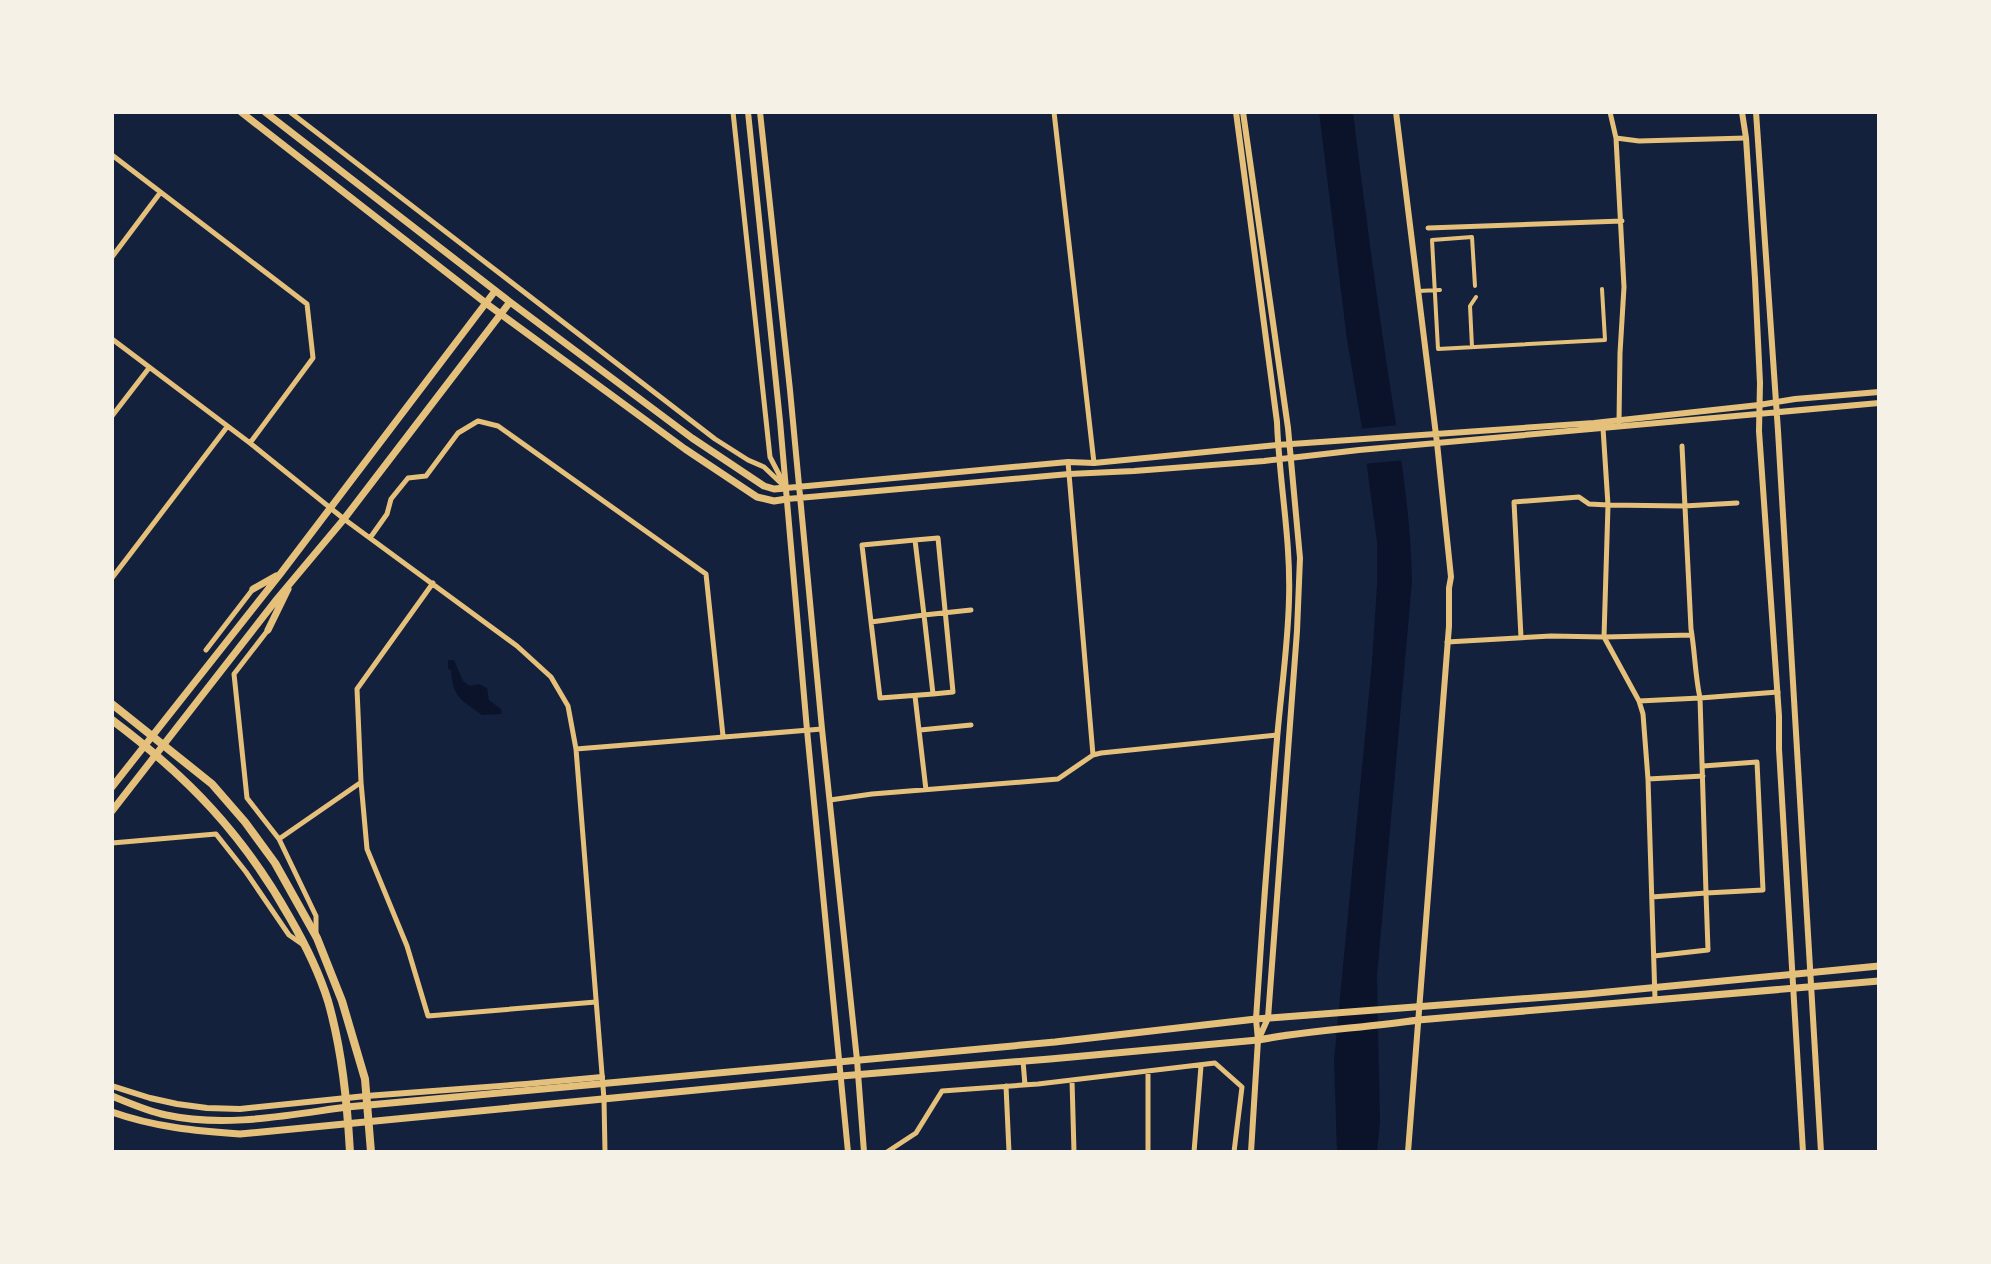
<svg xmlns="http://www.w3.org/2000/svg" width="1991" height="1264" viewBox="0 0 1991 1264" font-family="Mulish,sans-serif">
  <rect width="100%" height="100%" fill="#14213d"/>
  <path fill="#0b132b" d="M 1319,112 L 1353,112 C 1363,194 1374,277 1386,359 C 1397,433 1411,507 1412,582 L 1377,977 L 1380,1121 L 1377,1152 L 1337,1152 L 1334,1060 L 1372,662 L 1377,585 L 1377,542 L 1361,422 L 1347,340 Z
    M 448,660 L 454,660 L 463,681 L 470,686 L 479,684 L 487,688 L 489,700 L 501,709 L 502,714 L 482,715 C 461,699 453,699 451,670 L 448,669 Z"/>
  <path fill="#14213d" d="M 1400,425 L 1406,460 L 1363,464 L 1358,429 Z"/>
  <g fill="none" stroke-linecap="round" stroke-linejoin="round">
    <path stroke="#e5c07b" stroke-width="4" d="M 1475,286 L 1472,237 L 1432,240 L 1438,349 L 1605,340 L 1602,289
      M 1418,291 L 1440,290
      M 1472,347 L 1470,306 L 1476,297"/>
    <path stroke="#e5c07b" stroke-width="5" d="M 290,112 L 715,439 L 748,460 L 764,467 L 785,487
      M 733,112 L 770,457 L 783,482
      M 1054,112 L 1094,463
      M 1610,112 L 1616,138 L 1624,287 L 1620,353 L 1619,422
      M 1616,138 L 1639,141 L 1746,138
      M 112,155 L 307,304 L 313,358 L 250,443
      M 1428,228 L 1622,221
      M 112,257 L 160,193
      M 112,339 L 250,443 L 344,519 L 517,646 L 551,677 L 568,706 L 576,749 L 604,1099 L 605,1152
      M 112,416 L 149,368
      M 1603,428 L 1608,505 L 1604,637 L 1692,635
      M 1682,446 L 1691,629 C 1695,652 1695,675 1700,698 L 1778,692
      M 1068,462 L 1093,755
      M 370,538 L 387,514 L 391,499 L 408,478 L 426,476 L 458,433 L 478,421 L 498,426 L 706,574 L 723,736
      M 915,540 L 938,538 L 953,692 L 933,694
      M 112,578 L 227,427
      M 433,583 L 357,689 L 361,782 L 367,849 L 407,946 L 428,1016 L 596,1002
      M 924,615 L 933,694 L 880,698 L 871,622 Z
      M 871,622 L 862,545 L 915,540 L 924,615 L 971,610
      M 268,630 L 234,674 L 247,798 L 279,839 L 316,916 L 316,933
      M 1521,637 L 1514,502 L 1579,497 L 1589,504 L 1608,505 L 1684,506 L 1737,503
      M 1447,642 L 1551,636 L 1604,637 L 1639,701 L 1643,714 L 1648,779 L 1655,999
      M 206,650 L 253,589
      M 915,696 L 926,790
      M 1639,701 L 1700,698 L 1706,893 L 1652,897
      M 920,730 L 971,725
      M 576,749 L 822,729
      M 1648,779 L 1703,776
      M 830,800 L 872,794 L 1058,779 L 1093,755 L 1101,753 L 1277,735
      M 279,839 L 360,783
      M 112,843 L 216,834 L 246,872 L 289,935 L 302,944
      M 1654,956 L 1708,950 L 1706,893 L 1763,890 L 1757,762 L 1703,766
      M 1023,1061 L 1025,1085
      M 1148,1071 L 1148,1152
      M 1072,1080 L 1074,1152
      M 1006,1086 L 1009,1152
      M 887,1152 L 916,1133 L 942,1091 L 1038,1084 L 1215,1063 L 1242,1087 L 1234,1152
      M 1194,1152 L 1201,1066"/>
    <path stroke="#e5c07b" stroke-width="6" d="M 748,112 L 780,421 L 807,730 L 848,1152
      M 760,112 L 790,390 L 822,729 L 857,1060 L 864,1152
      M 1236,112 L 1277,422 C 1279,481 1291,539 1289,599 C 1288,645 1281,692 1277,739 C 1269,832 1262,925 1256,1019 L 1258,1040 L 1251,1152
      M 1243,112 L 1288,428 L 1300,558 L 1297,631 L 1268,1018 L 1260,1036
      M 1396,112 L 1437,443 L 1451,577 L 1449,588 L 1449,626 L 1408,1152
      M 1742,112 L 1746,138 L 1755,279 L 1760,383 L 1759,431 L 1779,716 L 1779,749 L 1803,1152
      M 1756,112 L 1778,431 L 1821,1152
      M 786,488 L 1068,462 L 1094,463 L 1277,445 L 1594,423 L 1759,405 L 1795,399 L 1879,392
      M 787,499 L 1069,474 L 1134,471 L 1264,461 L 1359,450 L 1879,403
      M 112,1086 L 150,1098 L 177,1104 L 207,1108 L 240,1109 L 366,1096 L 526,1084 L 602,1077"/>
    <path stroke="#e5c07b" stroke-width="7" d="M 241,112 L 487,304 L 685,449 L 757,497 L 774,501 L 787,499
      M 265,112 L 510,302 L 692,438 L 764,486 L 774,489 L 786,488
      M 253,589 L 276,576
      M 268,630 L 288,589
      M 112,787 L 281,573 L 495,291
      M 112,811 L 277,599 L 344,519 L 510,302
      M 112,1096 C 129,1103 147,1111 166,1115 C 226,1128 288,1115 347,1107 L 1055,1042 L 1256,1019 L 1587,994 L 1879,966
      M 112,1112 C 154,1127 196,1131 240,1134 L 841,1076 L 1050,1059 L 1258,1040 C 1311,1030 1365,1028 1418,1020 L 1879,981"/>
    <path stroke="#e5c07b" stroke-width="8" d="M 112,704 L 212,784 L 245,822 L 275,863 L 317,938 L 342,1001 L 365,1079 L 371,1152
      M 112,720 C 188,777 243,834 290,918 C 305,944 319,972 328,1001 C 342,1050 347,1101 350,1152"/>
  </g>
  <rect width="1991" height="1264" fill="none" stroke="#f6f1e7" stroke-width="228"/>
</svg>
